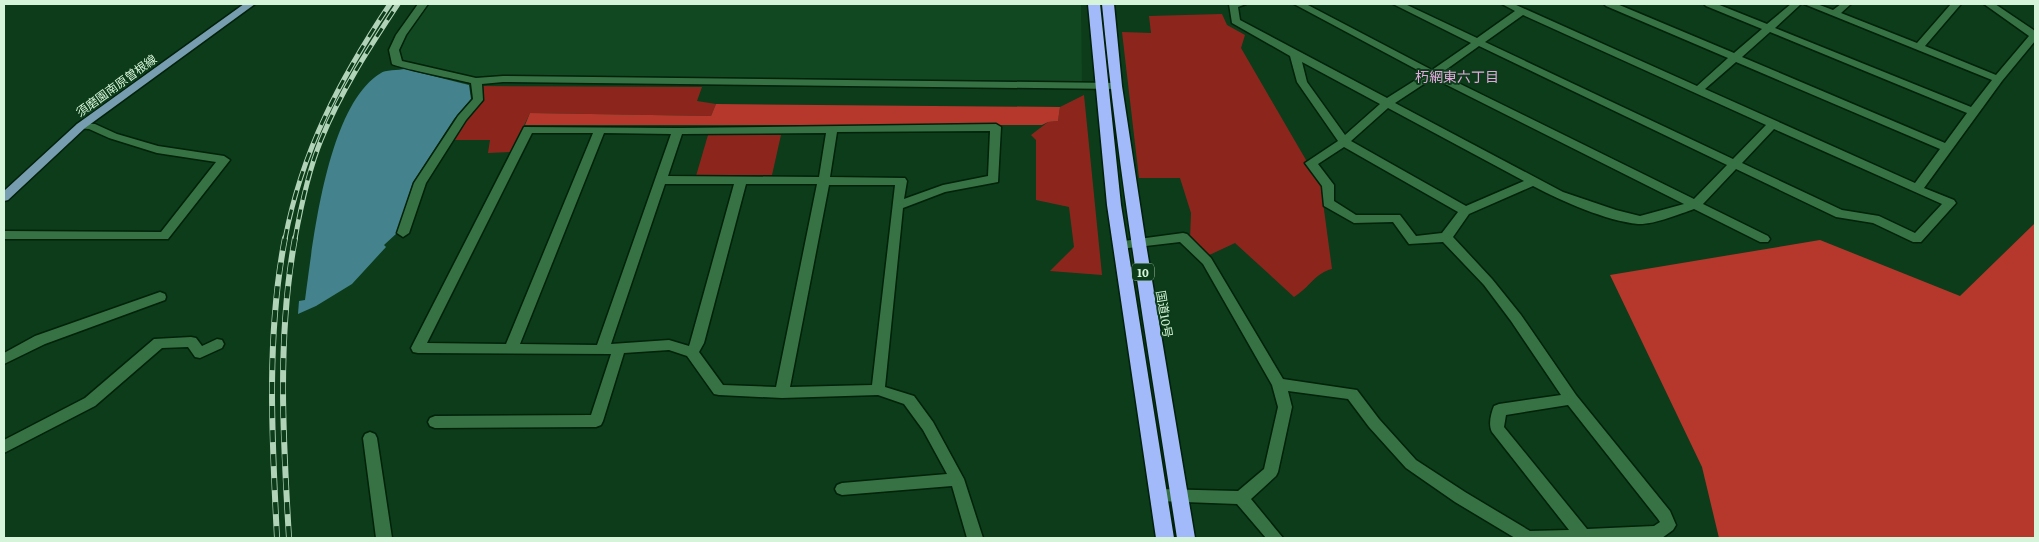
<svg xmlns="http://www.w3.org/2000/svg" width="2039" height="542" viewBox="0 0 2039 542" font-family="Literata,'Noto Sans JP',serif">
  <rect width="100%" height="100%" fill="#0c3c1a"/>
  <path fill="#114822" d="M 428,4 L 1081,4 L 1082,87 L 476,81 L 397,64 L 394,50 Z"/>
  <path fill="#8c261d" d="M 1222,14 L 1227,25 L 1245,35 L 1241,48 L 1306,160 L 1320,180 L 1332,269 C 1315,273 1310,287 1294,297 L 1235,243 L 1205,257 L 1190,240 L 1191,213 L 1180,178 L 1139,178 L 1122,32 L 1151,33 L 1149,16 Z
    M 479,86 L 702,87 L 697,101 L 716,104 L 711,116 L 530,113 L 511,152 L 488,153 L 490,140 L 452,140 L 464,118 L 481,99 Z
    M 1084,95 L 1102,275 L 1050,271 L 1074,247 L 1069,207 L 1036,200 L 1036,140 L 1031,135 L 1048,122 L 1058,121 L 1060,107 Z
    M 708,135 L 781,135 L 772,175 L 696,176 Z"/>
  <path fill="#b6372b" d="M 716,104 L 1060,107 L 1058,121 L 1048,122 L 1042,125 L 525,125 L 530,113 L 711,116 Z
    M 2035,223 L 2035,538 L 1719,538 L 1702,467 L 1610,275 L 1820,240 L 1960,296 Z"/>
  <path fill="#44828d" d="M 405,69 L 469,85 L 471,99 L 454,119 L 413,182 L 397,233 L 384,245 L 386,247 L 352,284 L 316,306 L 298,314 L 299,301 L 305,300 C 313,242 327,105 381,73 C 384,70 399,70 405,69 Z"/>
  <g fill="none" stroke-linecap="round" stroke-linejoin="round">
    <defs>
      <path id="minor" d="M 418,4 L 428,4 L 406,35 L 399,50 L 402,61 L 476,78 L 503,76 L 1116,83 L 1121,86 L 1116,89 L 503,82 L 482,84 L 483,100 L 466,120 L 426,183 L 409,233 L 403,237 L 397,233 L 414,183 L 458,116 L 473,99 L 471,83 C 460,80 395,67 392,64 L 389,50 L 396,35 Z
        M 1229,4 L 1246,4 L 1238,7 L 1240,20 L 1387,98 L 1425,74 L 1294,4 L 1306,4 L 1432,70 L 1471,43 L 1393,4 L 1405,4 L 1477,38 L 1515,11 L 1502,4 L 1514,4 L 1697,86 L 1728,58 L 1606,6 L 1604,4 L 1617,4 L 1734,53 L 1762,29 L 1706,6 L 1704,4 L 1717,4 L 1767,24 L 1791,4 L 1801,4 L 1775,28 L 1971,107 L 1992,80 L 1804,4 L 1817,4 L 1833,10 L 1841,4 L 1851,4 L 1841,13 L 1917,43 L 1951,4 L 1961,4 L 1925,46 L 1996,75 L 2029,36 L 1984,4 L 1995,4 L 2035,31 L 2035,41 L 2002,81 L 1924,188 L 1954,200 L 1956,203 L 1921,242 L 1913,242 L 1873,223 L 1836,217 L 1736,169 L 1703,204 L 1768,236 L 1770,239 L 1768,242 L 1760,242 L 1694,209 C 1680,214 1653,225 1638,224 C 1607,221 1561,201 1533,186 L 1469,214 L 1453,237 L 1492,279 L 1521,315 L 1576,395 L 1670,511 L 1676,525 L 1673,530 L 1662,538 L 1515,538 L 1455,502 L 1406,468 L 1369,427 L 1348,399 L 1288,391 L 1292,407 L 1278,472 L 1276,476 L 1251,499 L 1283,538 L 1266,538 L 1237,504 L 1158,501 L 1153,500 L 1151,495 L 1153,490 L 1158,489 L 1238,491 L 1264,469 L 1278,407 L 1272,385 L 1203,264 L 1180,242 L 1120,249 L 1114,245 L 1116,242 L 1183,233 L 1187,234 L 1211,258 L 1283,379 L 1357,390 L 1379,419 L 1416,460 L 1465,492 L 1530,531 L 1569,530 L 1492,432 C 1488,425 1491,413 1494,406 L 1499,404 L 1561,395 L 1511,321 L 1484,285 L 1443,242 L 1409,244 L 1393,222 L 1354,223 L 1324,206 L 1322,186 L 1305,163 L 1338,141 L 1297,82 L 1290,56 L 1232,23 ZM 1523,15 L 1766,125 L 1733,159 L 1485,42 ZM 1770,32 L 1967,113 L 1945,143 L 1742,57 ZM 1479,46 L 1727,165 L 1694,199 L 1440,74 ZM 1302,62 L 1380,104 L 1345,135 L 1307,82 ZM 1736,62 L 1940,149 L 1915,183 L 1705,89 ZM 1433,78 L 1684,204 L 1640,216 L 1616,210 L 1563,192 L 1395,103 ZM 1388,108 L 1524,181 L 1466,206 L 1351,141 ZM 1774,129 L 1942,204 L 1915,233 L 1879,216 L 1842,210 L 1742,163 ZM 1344,147 L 1458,212 L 1442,233 L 1416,236 L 1400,215 L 1356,215 L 1334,201 L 1334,185 L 1318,164 ZM 1568,405 L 1658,519 L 1660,522 L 1654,526 L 1587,529 L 1504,427 L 1506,415 Z
        M 81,123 L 95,124 L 117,134 L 158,146 L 224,156 L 230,160 L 168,239 L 4,239 L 4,231 L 161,232 L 216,162 L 157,153 L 109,138 L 89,129 L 77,128 L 76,126 L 77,124 Z
        M 996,124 L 1001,127 L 998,182 L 945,192 L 903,208 L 885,387 L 914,396 L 933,422 L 964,479 L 983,538 L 967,538 L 952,486 L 842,495 L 837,493 L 835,489 L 837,485 L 842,483 L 947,474 L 923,430 L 904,404 L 878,395 L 782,398 L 719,395 L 714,394 L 687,356 L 669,350 L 624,353 L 603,421 L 601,425 L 596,427 L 435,428 L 430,426 L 428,422 L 430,418 L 435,416 L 591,415 L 611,354 L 418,353 L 413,352 L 411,348 L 524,127 L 678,128 ZM 990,131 L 988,176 L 943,185 L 904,199 L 907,181 L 905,178 L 830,177 L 837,132 ZM 532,133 L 593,133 L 506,344 L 427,343 ZM 604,133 L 671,134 L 597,345 L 520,344 ZM 826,133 L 819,177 L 668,176 L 682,134 ZM 665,184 L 734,184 L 690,343 L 689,346 L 669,340 L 611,344 ZM 746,184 L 817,184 L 776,387 L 723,385 L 699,352 L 704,343 ZM 829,185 L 895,185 L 872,385 L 790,387 Z
        M 160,292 L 165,294 L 166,297 L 165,300 L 45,344 L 4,364 L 4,353 L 35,336 Z
        M 191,337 L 196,338 L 202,346 L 217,339 L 222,340 L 224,344 L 222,348 L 200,358 L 195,357 L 188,347 L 162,348 L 95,406 L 4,453 L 4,440 L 85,398 L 154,339 Z
        M 370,432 L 375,434 L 377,438 L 392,538 L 376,538 L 363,438 L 365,434 Z"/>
      <path id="major" d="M 244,4 L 255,4 L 85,128 L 8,200 L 4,201 L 4,191 L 77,124 Z"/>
      <path id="highway" d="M 1088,4 L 1100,4 L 1121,205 L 1174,538 L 1156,538 L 1107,205 Z
        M 1102,4 L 1114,4 L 1122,86 L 1146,244 L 1195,538 L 1177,538 C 1150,360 1119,183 1102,4 Z"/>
    </defs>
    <use href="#minor" stroke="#012109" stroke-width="3"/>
    <use href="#major" stroke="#012109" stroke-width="3"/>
    <use href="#highway" stroke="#012109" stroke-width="3"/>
    <use href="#minor" fill="#367243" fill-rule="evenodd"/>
    <use href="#major" fill="#779db1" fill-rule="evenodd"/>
    <use href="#highway" fill="#a3bafa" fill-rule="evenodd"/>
    <defs>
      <path id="rail-far1" d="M 285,239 C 302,150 340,79 390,4
        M 295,239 C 301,206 308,172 321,140 C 341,91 369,48 398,4"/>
      <path id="rail" d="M 277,538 C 272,439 266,336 285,238
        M 289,538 C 283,438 277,337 295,238"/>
    </defs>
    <use href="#rail-far1" stroke="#b1d3b7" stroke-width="5"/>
    <use href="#rail" stroke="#b1d3b7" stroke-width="6"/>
    <use href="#rail-far1" stroke="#0c3c1a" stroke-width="3" stroke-dasharray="10" stroke-linecap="butt"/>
    <use href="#rail" stroke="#0c3c1a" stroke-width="4.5" stroke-dasharray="12" stroke-linecap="butt"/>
  </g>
  <g text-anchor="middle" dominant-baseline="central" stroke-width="4" stroke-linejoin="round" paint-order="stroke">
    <rect fill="#0c3c1a" stroke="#99bda0" stroke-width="1" x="1132" y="263.5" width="22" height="17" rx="4"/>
    <g font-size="11" font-weight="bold" fill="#d5f4d9">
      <text x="1143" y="272">10</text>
    </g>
    <g font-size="12" fill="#d5f4d9" stroke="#0c3c1a">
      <text transform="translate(116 85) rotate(-36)">須磨園南原曽根線</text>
      <text transform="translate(1165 314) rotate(81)">国道10号</text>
    </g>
    <g font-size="14" fill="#e4a8df" stroke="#0c3c1a">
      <text x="1457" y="76">朽網東六丁目</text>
    </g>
  </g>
  <rect width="2039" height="542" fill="none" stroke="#d5f4d9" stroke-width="10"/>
</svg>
